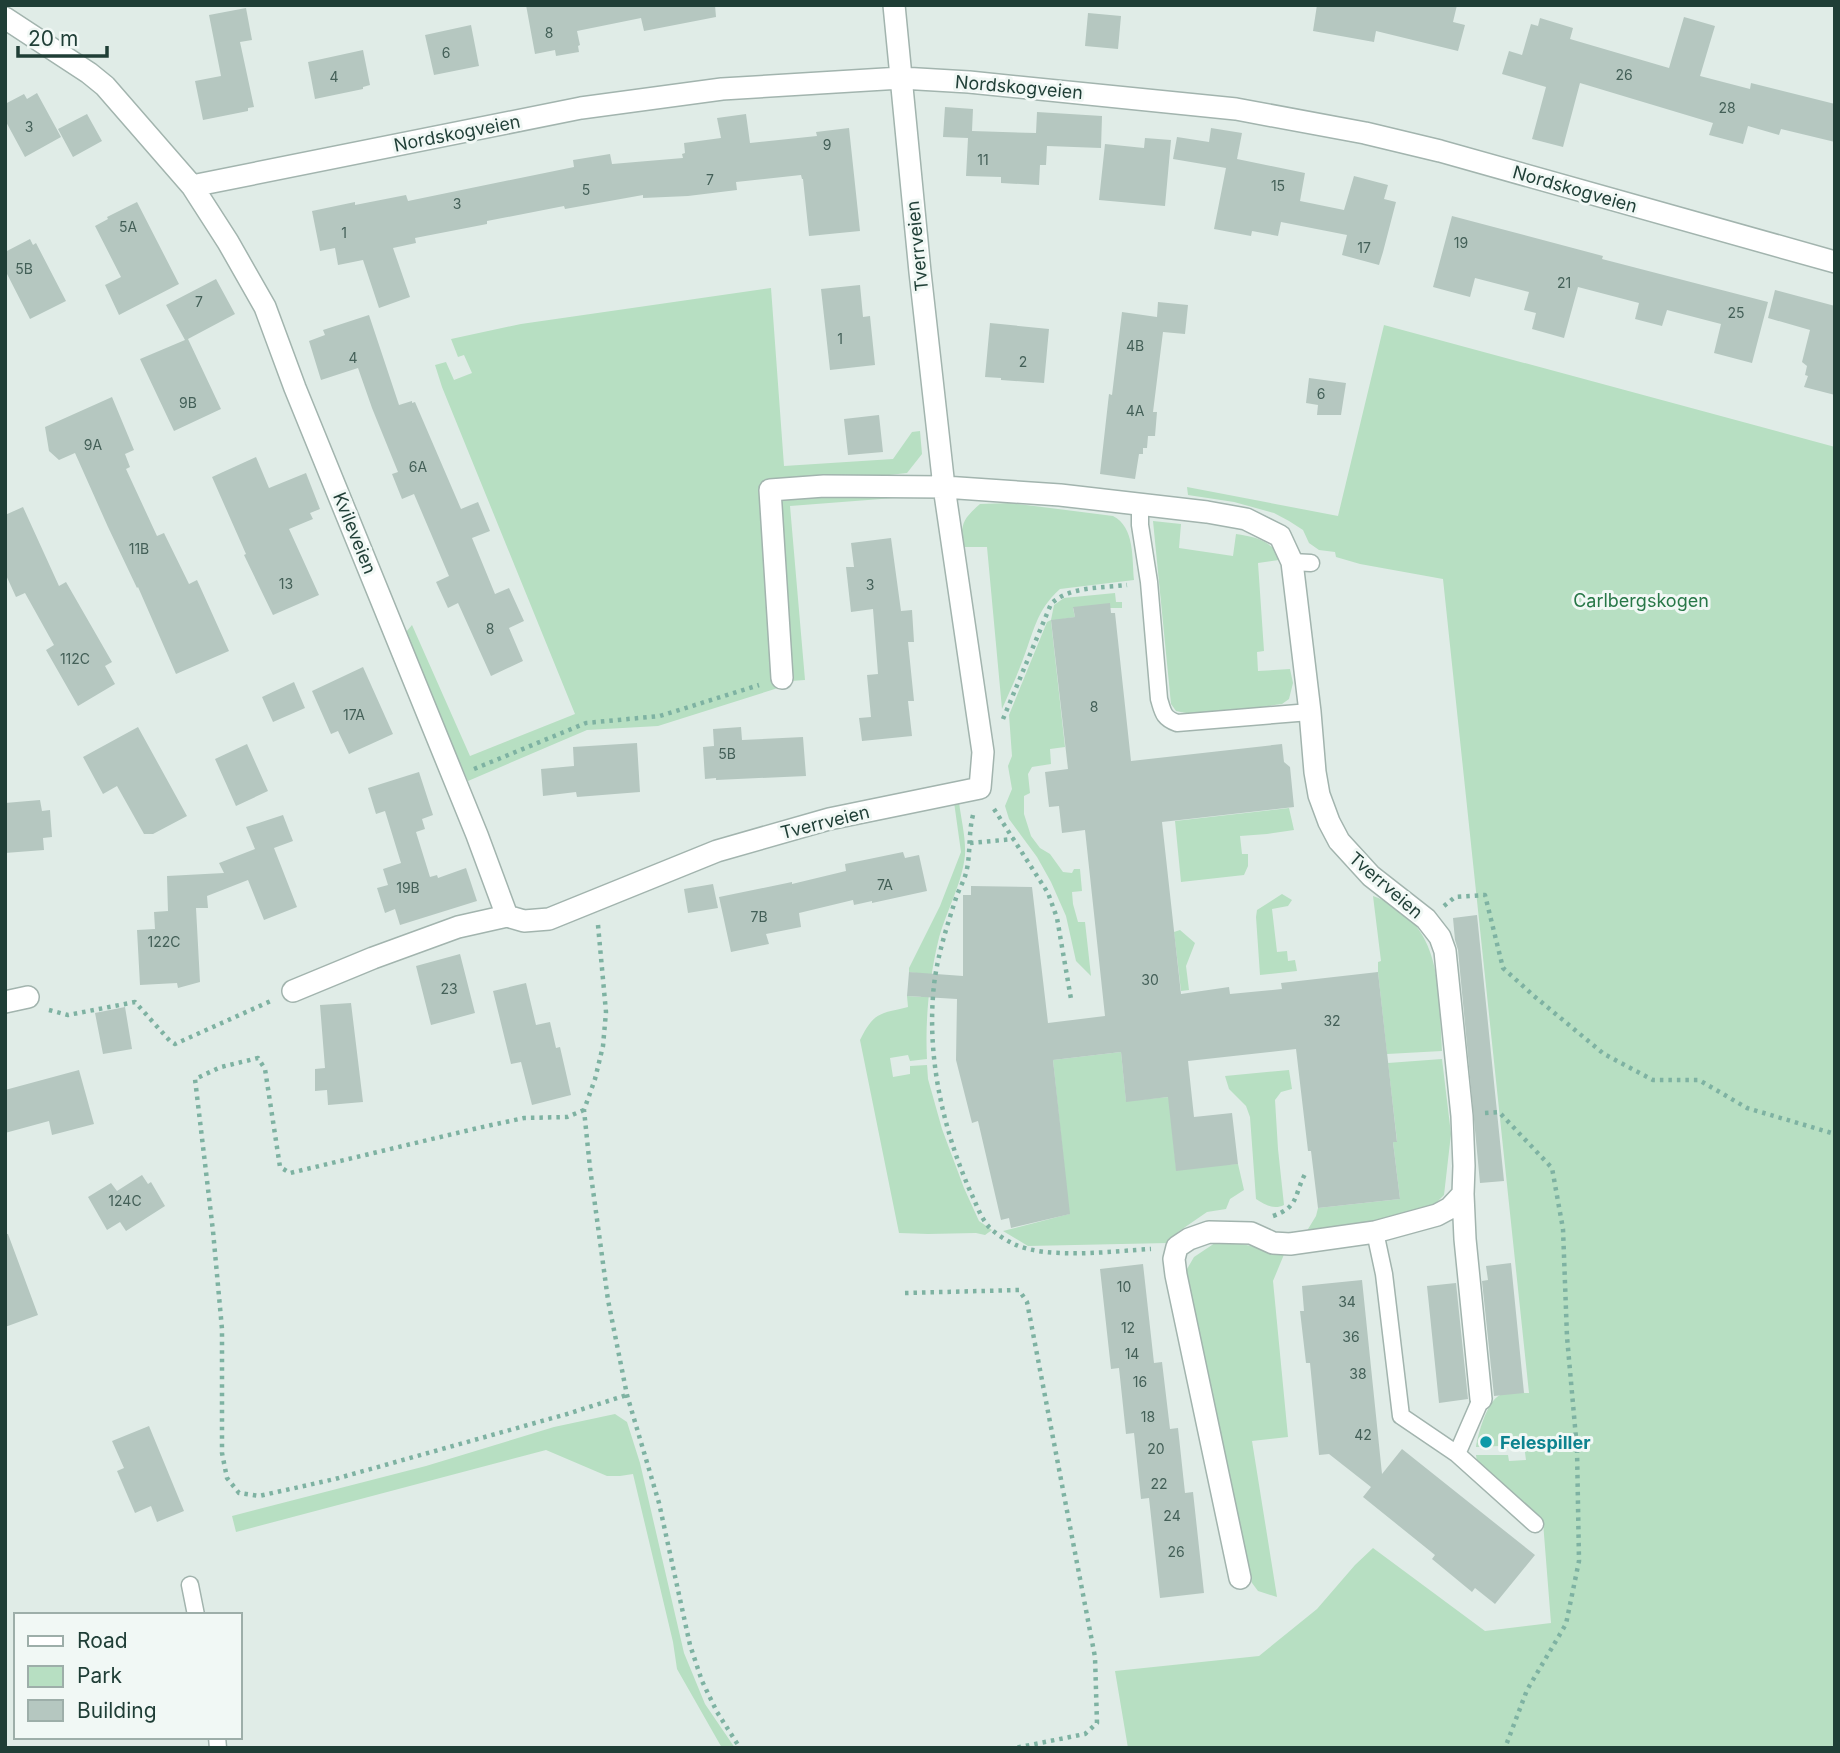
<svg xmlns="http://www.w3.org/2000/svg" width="1840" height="1753" viewBox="0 0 1840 1753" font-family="Inter,sans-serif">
  <rect width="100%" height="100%" fill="#e0ece7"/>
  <path fill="#b7dfc2" d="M 771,288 L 784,466 L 893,459 L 912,432 L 920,431 L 922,454 L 907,473 L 836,481 L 786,484 L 767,535 L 778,688 L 658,726 L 587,730 L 468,781 L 445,729 L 406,632 L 412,625 L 470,756 L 575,714 L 442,387 L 435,365 L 446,362 L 454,380 L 472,373 L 464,355 L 458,357 L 451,339 L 521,324 Z
    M 1384,325 L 1835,447 L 1835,1748 L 1128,1748 L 1115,1671 L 1259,1656 L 1317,1609 L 1355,1565 L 1373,1548 L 1485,1631 L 1551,1623 L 1543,1522 L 1477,1463 L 1476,1455 L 1508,1455 L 1509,1461 L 1526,1460 L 1524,1445 L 1476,1447 C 1478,1434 1487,1401 1500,1395 C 1508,1392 1522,1393 1529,1393 L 1443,579 L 1360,564 L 1336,557 L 1335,552 L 1319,550 L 1309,543 L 1303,530 L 1289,521 L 1274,513 L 1234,502 L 1188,495 L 1187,487 L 1338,516 Z
    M 891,491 L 894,498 L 790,506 L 805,680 L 791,681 L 778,500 Z
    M 1011,503 L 1113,516 C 1135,527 1132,559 1134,580 L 1060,589 C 1036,610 1033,634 1022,662 C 1016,678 1009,693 1002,709 L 987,547 L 963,547 C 960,524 963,519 980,504 Z
    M 1153,521 L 1181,524 L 1179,548 L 1233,556 L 1236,534 C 1254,537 1274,540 1279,560 L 1258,563 L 1264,651 L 1257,652 L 1258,671 L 1290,669 L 1293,683 L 1289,699 L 1282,704 C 1251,708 1206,719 1176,711 L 1171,704 Z
    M 1115,593 L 1116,602 L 1122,602 L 1122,608 L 1073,608 L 1075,617 L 1051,621 L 1065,747 L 1050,749 L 1051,764 L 1032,767 L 1028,774 L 1030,793 L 1024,796 L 1024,814 L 1031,836 L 1040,848 L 1050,854 L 1063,872 L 1072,873 L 1074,869 L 1080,869 L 1082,891 L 1072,892 L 1073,904 L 1078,922 L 1085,922 L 1091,976 L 1076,961 L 1066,916 L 1051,882 L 1037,857 L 1009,819 L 1005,806 L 1012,789 L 1008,766 L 1012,756 L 1009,715 L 1047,622 L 1051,620 L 1054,605 L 1064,598 Z
    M 954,802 L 959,802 C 961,819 966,838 965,855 C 962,885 945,913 938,942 C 929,980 925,1021 927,1059 L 910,1061 L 908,1055 L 890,1058 L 893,1077 L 910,1074 L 910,1066 L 927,1065 L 928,1079 L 942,1129 L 964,1188 L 979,1221 L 992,1230 L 985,1235 L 976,1233 L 928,1234 L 899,1233 L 860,1040 C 874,1012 879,1014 908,1007 L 907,996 L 921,997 L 923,974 L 909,972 L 909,968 L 940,906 L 961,852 Z
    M 1289,808 L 1294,830 L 1267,834 L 1240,836 L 1242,854 L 1248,854 L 1248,866 L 1244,875 L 1181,882 L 1175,821 Z
    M 1282,894 L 1292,900 L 1288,906 L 1272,909 L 1277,952 L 1287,951 L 1288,961 L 1295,960 L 1297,971 L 1260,975 L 1256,917 L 1257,910 Z
    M 1373,896 C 1444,922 1438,988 1442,1051 L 1387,1054 L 1378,972 L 1378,962 L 1381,961 Z
    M 1180,930 L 1195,943 L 1186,966 L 1189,990 L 1181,991 L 1174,932 Z
    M 1121,1052 L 1126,1101 L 1169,1097 L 1176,1167 L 1238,1164 L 1244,1190 L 1230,1199 L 1226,1209 L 1207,1212 L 1178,1232 L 1168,1243 L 1028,1246 L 1003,1231 L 1069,1214 L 1053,1060 Z
    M 1442,1059 L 1451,1134 L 1444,1195 L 1435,1204 L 1414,1212 L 1359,1225 L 1305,1234 L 1316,1216 L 1318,1208 L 1400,1199 L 1393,1142 L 1397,1141 L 1388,1063 Z
    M 1289,1070 L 1292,1089 L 1281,1092 L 1275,1100 L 1278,1149 L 1284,1205 C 1274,1210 1265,1205 1256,1199 L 1250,1117 L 1246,1106 L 1229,1089 L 1225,1076 Z
    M 1218,1241 C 1241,1242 1262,1250 1285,1252 L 1273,1281 L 1288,1437 L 1252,1441 L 1277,1597 L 1258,1591 L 1252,1583 L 1187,1288 L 1187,1269 L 1194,1257 Z
    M 615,1414 L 627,1422 L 640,1463 L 684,1653 L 705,1704 L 735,1748 L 722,1748 L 677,1669 L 673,1642 L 633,1474 L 620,1476 L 607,1476 L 546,1450 L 236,1532 L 232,1516 L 426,1466 L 554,1427 Z"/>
  <path fill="#b5c7c0" d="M 526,5 L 715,5 L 716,17 L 644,31 L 641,18 L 577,31 L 580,45 L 578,46 L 579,52 L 556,56 L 555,50 L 535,54 Z
    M 1317,5 L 1457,5 L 1453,22 L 1465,25 L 1458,51 L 1376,31 L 1374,42 L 1313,31 Z
    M 246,8 L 252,40 L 240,42 L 254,107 L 248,108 L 248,111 L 203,120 L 195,81 L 221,76 L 209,15 Z
    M 1088,13 L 1121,16 L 1118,49 L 1085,46 Z
    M 1684,17 L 1715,26 L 1700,76 L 1750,89 L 1751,83 L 1835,104 L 1835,142 L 1781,129 L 1779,135 L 1748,126 L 1743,144 L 1709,135 L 1713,123 L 1580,83 L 1563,147 L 1532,139 L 1546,87 L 1502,74 L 1509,51 L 1522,55 L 1531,24 L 1538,26 L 1540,18 L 1573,28 L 1570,39 L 1669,68 Z
    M 471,25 L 479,66 L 434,75 L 425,35 Z
    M 363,50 L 370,85 L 363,87 L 363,89 L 315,99 L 308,62 Z
    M 37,93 L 61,137 L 25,157 L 5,120 L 5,104 L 24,94 L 27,99 Z
    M 945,107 L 973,109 L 972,131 L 1036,133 L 1037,112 L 1102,116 L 1101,148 L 1047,146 L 1046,165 L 1040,165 L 1039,185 L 1001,183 L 1001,177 L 966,176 L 968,138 L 943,137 Z
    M 87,114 L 102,141 L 73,157 L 58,129 Z
    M 746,114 L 750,143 L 817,136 L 816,132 L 849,128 L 860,231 L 809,236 L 803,179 L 802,179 L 801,175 L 736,182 L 737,190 L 688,196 L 643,198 L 643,195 L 565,209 L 564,206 L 487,221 L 487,224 L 415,238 L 416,243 L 393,248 L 410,297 L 379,308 L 363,260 L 338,265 L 335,248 L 320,251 L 312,211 L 355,202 L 355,205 L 406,195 L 408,201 L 574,167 L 573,160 L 610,154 L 612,164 L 683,158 L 682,154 L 685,153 L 684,143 L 721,138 L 717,118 Z
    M 1211,128 L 1242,133 L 1237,159 L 1305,173 L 1300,201 L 1344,210 L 1354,176 L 1388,185 L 1384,199 L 1396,202 L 1383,252 L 1379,265 L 1342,255 L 1347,235 L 1281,222 L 1278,236 L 1252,231 L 1251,236 L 1214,229 L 1226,168 L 1173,159 L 1177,137 L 1209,142 Z
    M 1145,138 L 1171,140 L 1165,206 L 1099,200 L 1105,144 L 1144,148 Z
    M 137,202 L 179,284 L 119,315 L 105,285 L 121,277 L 95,226 L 108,219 L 107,217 Z
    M 1452,216 L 1603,256 L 1602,259 L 1768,302 L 1752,363 L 1714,353 L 1721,324 L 1667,310 L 1662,326 L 1635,319 L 1639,303 L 1578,287 L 1564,338 L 1532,329 L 1536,313 L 1524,310 L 1529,292 L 1475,278 L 1470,297 L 1433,287 Z
    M 30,239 L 33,245 L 36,243 L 66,301 L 30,319 L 5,270 L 5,252 Z
    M 216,279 L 235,314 L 188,339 L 221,409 L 174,431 L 140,359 L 185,340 L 166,305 Z
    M 860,285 L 863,317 L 870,316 L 875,365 L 830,370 L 821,289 Z
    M 1775,290 L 1835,306 L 1835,395 L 1804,387 L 1808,376 L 1805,375 L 1807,366 L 1802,362 L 1810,330 L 1768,318 Z
    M 1158,302 L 1188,305 L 1185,334 L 1163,332 L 1153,412 L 1157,412 L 1155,436 L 1148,436 L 1147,448 L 1143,448 L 1143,454 L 1139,454 L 1135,479 L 1100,474 L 1109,394 L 1112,395 L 1122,312 L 1157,317 Z
    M 369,315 L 399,405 L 412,401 L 412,403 L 415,402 L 461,509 L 478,502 L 490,531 L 472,538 L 495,594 L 509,588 L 524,621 L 509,628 L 523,661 L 491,676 L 458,603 L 448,608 L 436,582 L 449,576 L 414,494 L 402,499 L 392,474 L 398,472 L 372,408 L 358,368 L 321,380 L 309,341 L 325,335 L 323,330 Z
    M 990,323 L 1049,329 L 1044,383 L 1001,380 L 1001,378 L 985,377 Z
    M 1309,378 L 1346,383 L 1341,415 L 1317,415 L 1318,405 L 1306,403 Z
    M 112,397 L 134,450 L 125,454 L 130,467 L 126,469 L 157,536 L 164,533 L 189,584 L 197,580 L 229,651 L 176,674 L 138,587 L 137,588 L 108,527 L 75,453 L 59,460 L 49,451 L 45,427 Z
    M 879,415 L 883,452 L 848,455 L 844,419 Z
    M 256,457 L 269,488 L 306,473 L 320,509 L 310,513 L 313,519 L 289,529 L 319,595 L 273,615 L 244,555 L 246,554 L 212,477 Z
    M 23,507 L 59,586 L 66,582 L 112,662 L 105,666 L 115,684 L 78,706 L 46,650 L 54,645 L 25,593 L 16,597 L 5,573 L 5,515 Z
    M 891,538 L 901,611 L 912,610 L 914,642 L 908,642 L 914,701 L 908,701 L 912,736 L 862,741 L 859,718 L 871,717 L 867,675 L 878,674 L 873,609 L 851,612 L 846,567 L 854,567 L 851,543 Z
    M 1110,603 L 1111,613 L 1115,613 L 1131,761 L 1282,744 L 1284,762 L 1290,767 L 1294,807 L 1162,822 L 1181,994 L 1229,987 L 1230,994 L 1282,989 L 1281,983 L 1378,972 L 1397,1142 L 1393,1142 L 1400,1199 L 1318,1208 L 1311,1151 L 1308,1151 L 1296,1049 L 1188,1061 L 1194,1117 L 1232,1113 L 1238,1164 L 1176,1171 L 1168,1097 L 1126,1102 L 1121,1052 L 1053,1060 L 1070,1214 L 1011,1228 L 1009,1218 L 1001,1220 L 978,1121 L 972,1123 L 956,1060 L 957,999 L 907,996 L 909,972 L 963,976 L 963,895 L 971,895 L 971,886 L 1032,887 L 1048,1023 L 1105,1016 L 1085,830 L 1062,833 L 1059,806 L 1049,807 L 1045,772 L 1068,769 L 1051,620 L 1075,617 L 1073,607 Z
    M 363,667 L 393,734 L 349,754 L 338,731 L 331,734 L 312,691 Z
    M 294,682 L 305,708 L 273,722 L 262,697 Z
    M 138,727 L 187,816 L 153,834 L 144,834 L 117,786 L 103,794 L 83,757 Z
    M 741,727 L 742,740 L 803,737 L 806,776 L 716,780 L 716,778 L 705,779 L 703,747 L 714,746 L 713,729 Z
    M 637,743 L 640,792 L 577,797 L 576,792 L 543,796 L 541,769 L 574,766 L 573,747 Z
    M 247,744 L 268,791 L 236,806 L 215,759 Z
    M 419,772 L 433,815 L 422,819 L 425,829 L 416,832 L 430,877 L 437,875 L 438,878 L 466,868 L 477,901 L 400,925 L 395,909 L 385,913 L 377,888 L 388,885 L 383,869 L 401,863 L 385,811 L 376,814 L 368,788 Z
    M 40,800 L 42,811 L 50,810 L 52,837 L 43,838 L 44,850 L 5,853 L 5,803 Z
    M 283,815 L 293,841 L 274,848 L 297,907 L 264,920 L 248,880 L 207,896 L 208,908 L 196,908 L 200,982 L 178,988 L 177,983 L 140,985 L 137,930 L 155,929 L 154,912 L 168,911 L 167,876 L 224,873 L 219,863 L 255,849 L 246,827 Z
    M 903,852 L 905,858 L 919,855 L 927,891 L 872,903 L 872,901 L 854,905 L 853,900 L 799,913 L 801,927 L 766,934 L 769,944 L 731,952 L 719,897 L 792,882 L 792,884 L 846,871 L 845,864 Z
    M 713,884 L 718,908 L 688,913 L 684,889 Z
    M 1477,915 L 1504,1181 L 1480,1183 L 1458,950 L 1455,940 L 1453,918 Z
    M 460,954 L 475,1013 L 431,1025 L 416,966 Z
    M 526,983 L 536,1025 L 550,1022 L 556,1048 L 560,1047 L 571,1095 L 532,1105 L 521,1062 L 511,1064 L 493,991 Z
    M 351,1003 L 363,1102 L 328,1105 L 327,1090 L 315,1091 L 315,1069 L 325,1068 L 320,1005 Z
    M 125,1007 L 132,1049 L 103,1054 L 95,1013 Z
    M 79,1070 L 94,1124 L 52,1135 L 49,1121 L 5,1133 L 5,1090 Z
    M 142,1175 L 148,1184 L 151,1182 L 165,1206 L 126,1231 L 120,1222 L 107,1230 L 88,1197 L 111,1183 L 117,1191 Z
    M 5,1234 L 8,1234 L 38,1315 L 5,1327 Z
    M 1511,1263 L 1524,1393 L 1494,1396 L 1482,1281 L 1488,1280 L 1486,1266 Z
    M 1143,1264 L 1154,1363 L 1162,1362 L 1170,1429 L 1178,1428 L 1185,1493 L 1193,1492 L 1204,1593 L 1160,1598 L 1149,1498 L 1141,1499 L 1134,1433 L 1126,1434 L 1119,1368 L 1111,1369 L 1100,1269 Z
    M 1362,1280 L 1382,1474 L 1402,1449 L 1535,1555 L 1495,1604 L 1475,1588 L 1472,1592 L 1432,1559 L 1435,1555 L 1363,1497 L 1371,1487 L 1329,1454 L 1319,1455 L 1310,1363 L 1306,1363 L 1300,1311 L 1304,1311 L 1302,1286 Z
    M 1456,1283 L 1468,1399 L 1439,1403 L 1427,1286 Z
    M 149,1426 L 184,1511 L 157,1522 L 151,1506 L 135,1513 L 117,1471 L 124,1468 L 112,1441 Z"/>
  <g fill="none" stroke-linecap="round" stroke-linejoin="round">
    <defs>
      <path id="lane" d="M 1140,505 L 1140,525 L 1149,582 L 1159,699 C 1163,712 1163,718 1177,723 L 1310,712
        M 1292,562 L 1311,563
        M 1375,1232 L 1384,1274 L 1401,1416 L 1457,1454
        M 1481,1399 L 1457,1454 L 1535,1524
        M 190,1585 L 196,1615
        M 217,1737 L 218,1748"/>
      <path id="street" d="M 5,18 L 89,73 L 105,86 L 192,186 L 228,242 L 265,307 L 295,388 L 477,835 L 507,916 L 458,927 L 373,958 L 293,991
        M 192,186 L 581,108 L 722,89 L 901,78 L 969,82 L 1236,109 L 1365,133 L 1440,151 L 1835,262
        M 782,678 L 770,490 L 824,486 L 944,487 L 1060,495 L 1207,512 L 1246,519 L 1280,536 L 1292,562 L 1310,712 L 1315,772 L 1319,795 L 1329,822 L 1339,841 L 1371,876 L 1426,919 L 1440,937 L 1445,951 L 1462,1116 L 1464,1166 L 1463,1194 L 1450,1208 L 1437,1215 L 1375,1232 L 1290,1244 L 1273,1243 L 1251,1233 L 1209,1232 L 1189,1239 L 1177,1247 L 1174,1259 L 1176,1275 L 1240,1578
        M 507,916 L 524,921 L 549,919 L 717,851 L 829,819 L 980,788 L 983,752 L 944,487 L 920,272 L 894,5
        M 5,1002 L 28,997
        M 1463,1194 L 1465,1239 L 1481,1399"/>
    </defs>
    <use href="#lane" stroke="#a2b4ae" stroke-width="19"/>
    <use href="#street" stroke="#a2b4ae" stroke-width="24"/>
    <path stroke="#7eb2a2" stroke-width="4.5" stroke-dasharray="3.5 5" stroke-linecap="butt" d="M 1003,719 L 1051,604 C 1069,586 1102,588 1127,585
      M 474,769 L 586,723 L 660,716 L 759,685
      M 994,809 L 1048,893 L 1057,918 L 1071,999
      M 973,815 C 968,834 971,854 966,873 C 964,881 959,889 956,898 C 946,929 935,963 933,996 C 928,1063 944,1132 971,1193 C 977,1205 981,1220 992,1230 C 998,1235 1007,1241 1014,1244 C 1047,1260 1114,1251 1151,1249
      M 970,843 L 1014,839
      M 1444,906 L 1455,897 L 1485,895 L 1503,968 L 1534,996 L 1604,1054 L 1653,1080 L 1699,1080 L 1747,1108 L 1835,1134
      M 598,925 L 606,1012 L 603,1046 L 595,1079 L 584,1110 L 590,1168 L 608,1300 L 627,1395 L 659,1503 L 690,1645 L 702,1681 L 717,1712 L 740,1748
      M 49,1010 L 68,1015 L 135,1002 L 170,1041 L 175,1044 L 273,1000
      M 584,1110 L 567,1117 L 524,1118 L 478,1128 L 290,1173 L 280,1167 L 265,1069 L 258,1058 L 221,1067 L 195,1079 L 213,1231 L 222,1329 L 222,1453 L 227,1478 L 239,1493 L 259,1496 L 335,1479 L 567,1414 L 627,1395
      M 1485,1113 L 1499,1112 L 1552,1168 L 1563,1229 L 1567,1337 L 1577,1449 L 1579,1561 L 1566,1624 L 1527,1690 L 1505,1748
      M 1273,1216 C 1299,1207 1294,1195 1305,1174
      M 905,1293 L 1019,1290 L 1027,1302 L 1095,1657 L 1097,1723 L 1085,1734 L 1015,1748"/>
    <use href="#lane" stroke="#fff" stroke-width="16"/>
    <use href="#street" stroke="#fff" stroke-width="21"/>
  </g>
  <circle fill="#0f9aa8" stroke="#f1f8f5" stroke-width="2.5" cx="1486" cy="1442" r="7"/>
  <g text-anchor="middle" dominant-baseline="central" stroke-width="6" stroke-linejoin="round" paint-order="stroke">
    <g font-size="14" fill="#446058">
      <text x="549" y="32">8</text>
      <text x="446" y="52">6</text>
      <text x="1624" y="74">26</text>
      <text x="334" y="76">4</text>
      <text x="1727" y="107">28</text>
      <text x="29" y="126">3</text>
      <text x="827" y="144">9</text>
      <text x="983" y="159">11</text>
      <text x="710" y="179">7</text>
      <text x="1278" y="185">15</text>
      <text x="586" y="189">5</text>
      <text x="457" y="203">3</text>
      <text x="128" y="226">5A</text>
      <text x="344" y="232">1</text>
      <text x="1461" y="242">19</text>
      <text x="1364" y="247">17</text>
      <text x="24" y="268">5B</text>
      <text x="1564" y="282">21</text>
      <text x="199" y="301">7</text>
      <text x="1736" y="312">25</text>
      <text x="840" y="338">1</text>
      <text x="1135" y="345">4B</text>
      <text x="353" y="357">4</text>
      <text x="1023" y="361">2</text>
      <text x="1321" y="393">6</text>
      <text x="188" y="402">9B</text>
      <text x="1135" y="410">4A</text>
      <text x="93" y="444">9A</text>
      <text x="418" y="466">6A</text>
      <text x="139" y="548">11B</text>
      <text x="286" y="583">13</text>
      <text x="870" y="584">3</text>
      <text x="490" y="628">8</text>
      <text x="75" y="658">112C</text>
      <text x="1094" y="706">8</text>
      <text x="354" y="714">17A</text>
      <text x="727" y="753">5B</text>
      <text x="885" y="884">7A</text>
      <text x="408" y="887">19B</text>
      <text x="759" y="916">7B</text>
      <text x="164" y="941">122C</text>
      <text x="1150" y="979">30</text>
      <text x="449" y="988">23</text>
      <text x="1332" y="1020">32</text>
      <text x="125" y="1200">124C</text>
      <text x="1124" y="1286">10</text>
      <text x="1347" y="1301">34</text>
      <text x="1128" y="1327">12</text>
      <text x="1351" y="1336">36</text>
      <text x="1132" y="1353">14</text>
      <text x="1358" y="1373">38</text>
      <text x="1140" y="1381">16</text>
      <text x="1148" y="1416">18</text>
      <text x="1363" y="1434">42</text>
      <text x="1156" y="1448">20</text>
      <text x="1159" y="1483">22</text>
      <text x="1172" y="1515">24</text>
      <text x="1176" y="1551">26</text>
    </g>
    <g font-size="18" fill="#1f3e36" stroke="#f1f8f5">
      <text transform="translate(1019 87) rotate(5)">Nordskogveien</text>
      <text transform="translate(457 133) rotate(-11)">Nordskogveien</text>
      <text transform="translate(1575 189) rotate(16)">Nordskogveien</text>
      <text transform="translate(917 246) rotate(-96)">Tverrveien</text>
      <text transform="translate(355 533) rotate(68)">Kvileveien</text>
      <text transform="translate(825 822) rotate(-14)">Tverrveien</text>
      <text transform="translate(1386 885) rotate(41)">Tverrveien</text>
    </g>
    <g font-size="18" fill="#277747" stroke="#f1f8f5">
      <text x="1641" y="600">Carlbergskogen</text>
    </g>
    <g font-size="18" font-weight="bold" fill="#0d838f" stroke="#f1f8f5" text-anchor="start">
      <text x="1500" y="1442">Felespiller</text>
    </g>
  </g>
  <rect width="1840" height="1753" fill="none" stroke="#1f3e36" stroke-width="14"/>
  <rect x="14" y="1613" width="228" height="126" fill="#f1f8f5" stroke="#9daea9" stroke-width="2"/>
  <rect x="28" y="1636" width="35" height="10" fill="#ffffff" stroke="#9daea9" stroke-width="2"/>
  <text x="77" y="1648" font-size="21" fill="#1f3e36">Road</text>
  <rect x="28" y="1666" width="35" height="21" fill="#b7dfc2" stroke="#9daea9" stroke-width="2"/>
  <text x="77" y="1683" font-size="21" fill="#1f3e36">Park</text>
  <rect x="28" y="1700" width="35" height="21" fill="#b5c7c0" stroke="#9daea9" stroke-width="2"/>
  <text x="77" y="1718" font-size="21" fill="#1f3e36">Building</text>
  <path d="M18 46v10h89v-10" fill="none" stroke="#1f3e36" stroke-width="3.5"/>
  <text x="28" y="46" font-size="21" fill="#1f3e36" stroke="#f1f8f5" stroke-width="5" paint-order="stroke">20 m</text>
</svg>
